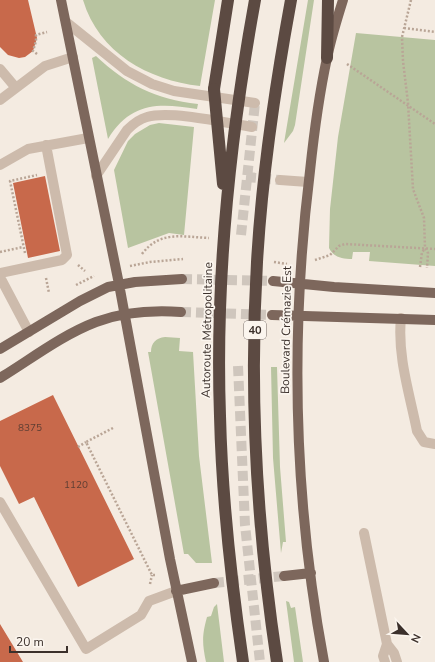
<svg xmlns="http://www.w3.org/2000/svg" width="435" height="662" viewBox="0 0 435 662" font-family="'Nunito Sans',sans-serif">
  <rect width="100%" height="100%" fill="#f4ebe1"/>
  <path fill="#b8c4a0" d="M 83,0 L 215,0 L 200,86 C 148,80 99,53 83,0 Z
    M 308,0 L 314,0 L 295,125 L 293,131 L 284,143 Z
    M 356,33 L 435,40 L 435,266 L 369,261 L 370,252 L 353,252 L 352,259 C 342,259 333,257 329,248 L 330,209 L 338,137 Z
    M 96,56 C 127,85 155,99 198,104 L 197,109 C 158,103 131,102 108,139 L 92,58 Z
    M 159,123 L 194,127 L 184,235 L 169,233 L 128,248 L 114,170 L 128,141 L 135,134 L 150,125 Z
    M 165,337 L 180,338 L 179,351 L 193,352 L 199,456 L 212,563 L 196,563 L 188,554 L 184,554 L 148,352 L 151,352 C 151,343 156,338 165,337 Z
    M 271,367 L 277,367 L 280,467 L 286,542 L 283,542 L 281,553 L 273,458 Z
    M 286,601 L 289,602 L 291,608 L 295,607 L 303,662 L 294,662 Z
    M 217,604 L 224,662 L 206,662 C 202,643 202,635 207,617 L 211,616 L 214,607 Z"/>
  <path fill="#c8694b" d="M 0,0 L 28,0 L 37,38 L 33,51 L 25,57 L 19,58 L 8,55 L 0,47 Z
    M 45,176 L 60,251 L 28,258 L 13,183 Z
    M 53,395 L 134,559 L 78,587 L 34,497 L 19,504 L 0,466 L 0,421 Z
    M 0,624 L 23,662 L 0,662 Z"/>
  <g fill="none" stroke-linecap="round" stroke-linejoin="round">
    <path stroke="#cfc6bd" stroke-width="10" stroke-dasharray="10 5" stroke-linecap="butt" d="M 246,177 L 280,180
      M 241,235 L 255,103
      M 238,366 L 245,525 L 260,662"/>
    <path stroke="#cfc6bd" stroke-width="10" stroke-dasharray="10 5" stroke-linecap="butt" d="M 182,279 L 273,281
      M 181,312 L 272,315
      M 214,583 L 284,576"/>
    <path stroke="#b9a596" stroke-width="2.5" stroke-dasharray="2 2" stroke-linecap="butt" d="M 411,0 L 402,37 L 403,61 L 408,103 L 413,189 L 424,218 L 425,248 L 428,253 L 427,268
      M 404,28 L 435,32
      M 37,54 L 33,51 L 36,41 L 36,35 L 47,32
      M 347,64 L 435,124
      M 0,252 L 23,247
      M 25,253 L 10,181 L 37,175
      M 142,254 C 160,230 183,237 209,238
      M 315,260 L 330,255 L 339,246 L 345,244 L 435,249
      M 274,262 L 287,264
      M 78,265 L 85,271
      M 130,266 L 150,262 L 183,259
      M 420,267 L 422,252 L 425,249
      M 46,278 L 49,293
      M 76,285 L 94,276
      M 113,428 L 86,442 L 152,575 L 155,575
      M 78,447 L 86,442
      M 150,584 L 152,575"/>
    <path stroke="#cdbbac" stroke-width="10" d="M 66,22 L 127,71 L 152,84 L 174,91 L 255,103
      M 0,69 L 16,88
      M 0,100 L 45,66 L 73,57
      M 0,165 L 28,149 L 88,138
      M 96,176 L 127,130 C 133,124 139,119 147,117 C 170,110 227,123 252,127
      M 280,180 L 308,182
      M 0,273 L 62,260 L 67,255 L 46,145
      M 0,277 L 29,332
      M 401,318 C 397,356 410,395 417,431 L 424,442 L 435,444
      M 0,502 L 86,649 L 141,615 L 149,601 L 176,591
      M 364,533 L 387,644 L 394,653 L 397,662
      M 385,662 L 383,656 L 387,644"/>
    <path stroke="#7d675c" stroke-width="10" d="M 61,0 L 119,284 L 170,559 L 192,662
      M 273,281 L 334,287 L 435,293
      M 272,315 L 435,320
      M 0,349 L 80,301 L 108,287 L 135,282 L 182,279
      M 0,378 C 31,359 62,335 96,322 C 123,312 152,310 181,312
      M 284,576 L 311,573
      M 176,591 L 214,583
      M 324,662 C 294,501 290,333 310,171 C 314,133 319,95 327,58 C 331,39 337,19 343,0"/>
    <path stroke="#5c4a42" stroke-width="12" d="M 327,58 L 328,0
      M 214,89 L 228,0"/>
    <path stroke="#5c4a42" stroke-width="12" d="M 214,89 L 223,184
      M 243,662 C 231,580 222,498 220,416 C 215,276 230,137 255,0
      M 277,662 C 257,530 249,395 257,262 C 262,174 275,87 291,0"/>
  </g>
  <g text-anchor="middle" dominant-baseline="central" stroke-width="3.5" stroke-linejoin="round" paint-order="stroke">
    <g font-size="10" fill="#5e3e33">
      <text x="30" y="428">8375</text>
      <text x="76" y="485">1120</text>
    </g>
    <rect fill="#fbf5ee" stroke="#756b66" stroke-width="1" x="244" y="321" width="22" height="18" rx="3"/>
    <g font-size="11" font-weight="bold" fill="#3b302b">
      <text x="255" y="330">40</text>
    </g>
    <g font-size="12" fill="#3b302b" stroke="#fbf5ee">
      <text transform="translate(207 330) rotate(-89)">Autoroute Métropolitaine</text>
      <text transform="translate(286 330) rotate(-89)">Boulevard Crémazie Est</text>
    </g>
  </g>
  <g transform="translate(407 634) rotate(116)" stroke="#fbf5ee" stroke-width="3" paint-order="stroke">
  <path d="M0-3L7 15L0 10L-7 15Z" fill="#3b302b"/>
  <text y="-6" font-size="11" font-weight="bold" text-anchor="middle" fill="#3b302b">N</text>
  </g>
  <path d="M10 646v6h57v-6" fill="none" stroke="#3b302b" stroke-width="2"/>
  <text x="16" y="646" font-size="12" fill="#3b302b" stroke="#fbf5ee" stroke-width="3" paint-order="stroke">20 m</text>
</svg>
